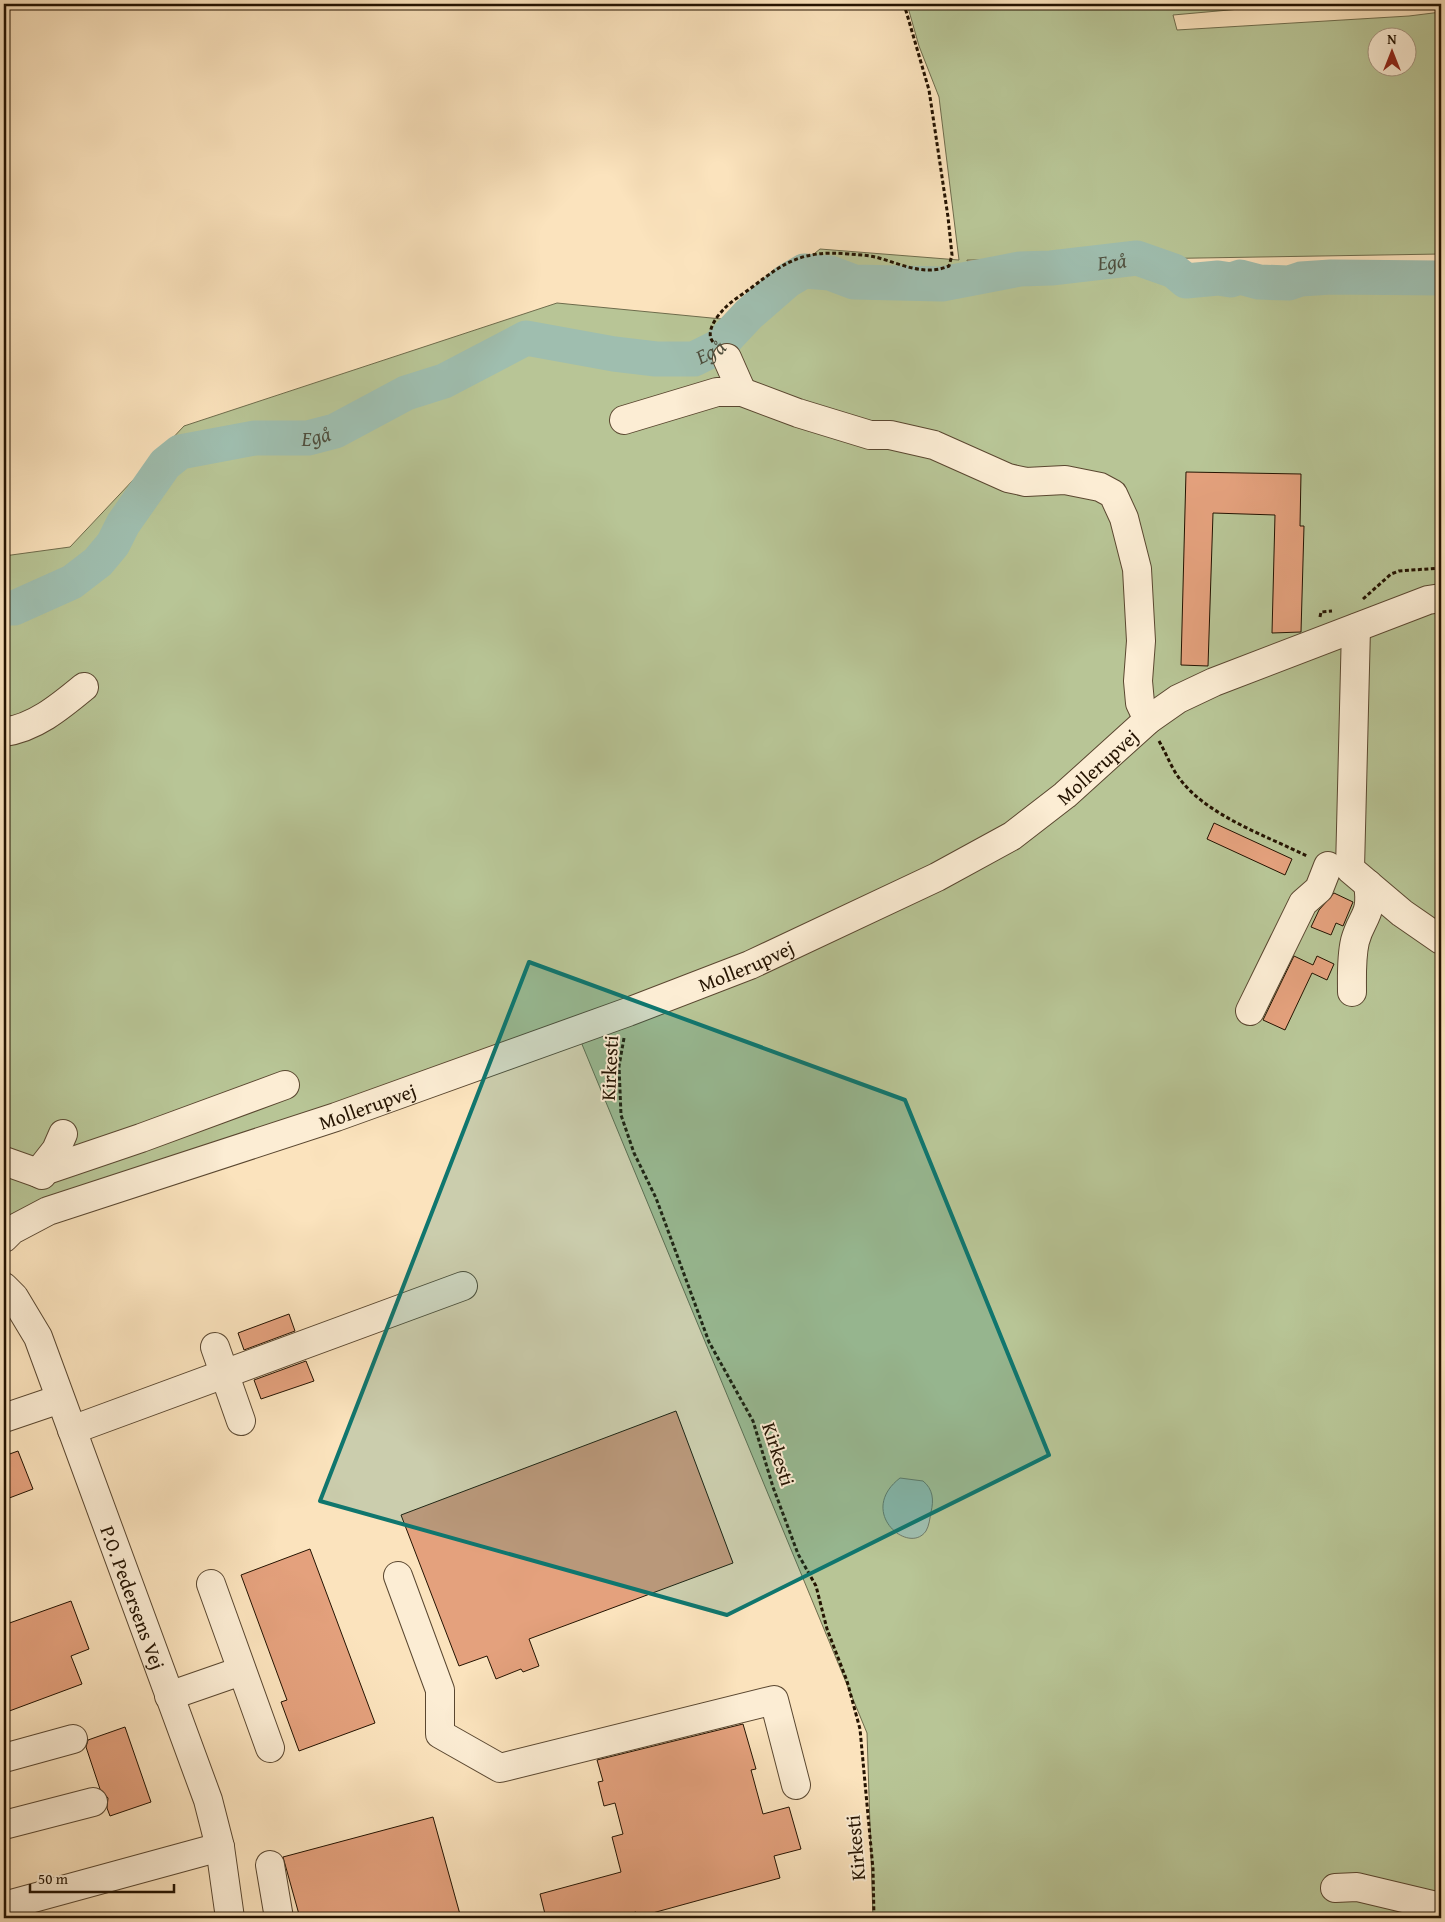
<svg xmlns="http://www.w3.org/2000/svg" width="1445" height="1922" viewBox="0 0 1445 1922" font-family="'Gentium Book Plus',serif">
  <rect width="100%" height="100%" fill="#fbe3bd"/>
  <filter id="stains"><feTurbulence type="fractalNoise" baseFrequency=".004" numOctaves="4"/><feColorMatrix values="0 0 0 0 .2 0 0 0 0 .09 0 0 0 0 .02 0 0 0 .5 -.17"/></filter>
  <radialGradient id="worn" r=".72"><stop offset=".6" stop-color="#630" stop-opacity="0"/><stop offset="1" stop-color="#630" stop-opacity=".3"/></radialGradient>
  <path fill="#b8c596" stroke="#6e6c4c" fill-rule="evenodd" d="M 907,4 L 1296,4 L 1173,15 L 1177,30 L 1409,16 L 1441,12 L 1441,254 L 1139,259 L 1174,271 L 1186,281 L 1218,278 L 1231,280 L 1240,277 L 1259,282 L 1289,283 L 1301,279 L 1331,277 L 1441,278 L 1441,1918 L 873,1918 L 867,1733 L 574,1025 L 4,1226 L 4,556 L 70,547 L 184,426 L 557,303 L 732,320 L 820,249 L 959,260 L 939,97 L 919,46 ZM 1378,38 L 1408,38 L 1408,68 L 1378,68 ZM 1127,259 L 1051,268 L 967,261 L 967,260 Z"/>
  <path fill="#9fbeaf" stroke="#6e7a69" d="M 900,1478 L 923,1481 C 933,1489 934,1500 931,1512 C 930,1518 929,1526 926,1531 C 909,1556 856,1512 900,1478 Z"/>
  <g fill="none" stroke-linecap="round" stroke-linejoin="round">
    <path stroke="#9fbeaf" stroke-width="35" id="s1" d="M 4,608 L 14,608 L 72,582 L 98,562 L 113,544 L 123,524 L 165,464 L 180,452 L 255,438 L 308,438 L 335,431 L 406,393 L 444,381 L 526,338 L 614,354 L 656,359 L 694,359 L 718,347 L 749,314 L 787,281 L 804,271 L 830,273 L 854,282 L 942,284 L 1020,269 L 1051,268 L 1137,258 L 1174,271 L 1186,281 L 1218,278 L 1231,280 L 1240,277 L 1259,282 L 1289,283 L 1301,279 L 1331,277 L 1441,278"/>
  </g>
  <path fill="#e4a17d" stroke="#241301" d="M 1186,472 L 1301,474 L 1300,526 L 1304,526 L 1301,632 L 1272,633 L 1275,515 L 1213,513 L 1208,666 L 1181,665 Z
    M 1214,823 L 1292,859 L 1285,875 L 1207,839 Z
    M 1334,893 L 1353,902 L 1343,926 L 1336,923 L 1331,935 L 1311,927 L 1319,910 Z
    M 1294,956 L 1313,965 L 1317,956 L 1334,964 L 1327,980 L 1312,973 L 1285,1030 L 1263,1020 Z
    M 289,1314 L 295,1331 L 244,1350 L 238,1333 Z
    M 306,1361 L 314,1381 L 261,1399 L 254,1380 Z
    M 676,1411 L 733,1563 L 529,1639 L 539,1666 L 523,1672 L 521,1669 L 496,1679 L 487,1656 L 459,1666 L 401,1515 Z
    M 18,1451 L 33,1489 L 4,1500 L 4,1456 Z
    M 310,1549 L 375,1723 L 299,1751 L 281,1702 L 287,1700 L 241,1575 Z
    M 71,1601 L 89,1649 L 71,1656 L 82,1684 L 4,1713 L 4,1625 Z
    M 743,1724 L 756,1769 L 751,1770 L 763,1814 L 789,1807 L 801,1849 L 774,1856 L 780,1878 L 638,1917 L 636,1912 L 612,1918 L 546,1918 L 540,1894 L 621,1872 L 612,1837 L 623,1834 L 615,1803 L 604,1806 L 598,1782 L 603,1781 L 597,1760 Z
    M 125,1727 L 151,1802 L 110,1816 L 107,1808 L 108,1798 L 100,1789 L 86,1747 L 88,1740 Z
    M 433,1817 L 461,1918 L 300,1918 L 283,1857 Z"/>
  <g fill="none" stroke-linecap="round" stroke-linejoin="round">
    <defs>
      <g id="minor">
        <path d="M 727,358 L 742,392"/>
        <path d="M 624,420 L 717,392 L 742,392 L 798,413 L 870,435 L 890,435 L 934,445 L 1008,478 L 1026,482 L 1065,480 L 1100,487 L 1113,494 L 1124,518 L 1137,569 L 1141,641 L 1138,681 L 1140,703 L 1148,720"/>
        <path d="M 1356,628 L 1350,869 L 1402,913 L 1441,940"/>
        <path d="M 4,732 C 35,728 61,706 84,687"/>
        <path d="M 1352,992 C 1352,975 1351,958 1355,941 C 1362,915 1373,917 1368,884"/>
        <path d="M 1250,1011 L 1303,903 L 1319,889 L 1328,866"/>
        <path d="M 4,1161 L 38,1173 L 141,1138 L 285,1085"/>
        <path d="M 42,1175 L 38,1173 L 56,1150 L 63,1134"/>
        <path id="s2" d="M 4,1238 L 12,1230 L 48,1211 L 336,1117 L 628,1012 L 750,965 L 937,877 L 1012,836 L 1065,795 L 1148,720 L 1178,699 L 1214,682 L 1428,600 L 1441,598"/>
        <path id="s3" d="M 4,1287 L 14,1297 L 38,1337 L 208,1800 L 220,1847 L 230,1918"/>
        <path d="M 215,1347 L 241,1421"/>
        <path d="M 4,1418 L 60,1399"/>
        <path d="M 72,1430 L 463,1286"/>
        <path d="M 398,1576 L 440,1690 L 440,1734 L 500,1768 L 774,1700 L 796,1785"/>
        <path d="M 211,1584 L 270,1748"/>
        <path d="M 169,1696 L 241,1671"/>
        <path d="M 4,1758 L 73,1739"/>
        <path d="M 4,1825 L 93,1802"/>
        <path d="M 270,1865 L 279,1918"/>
        <path d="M 1335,1888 L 1357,1887 L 1441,1907"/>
        <path d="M 4,1906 L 220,1847"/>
      </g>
    </defs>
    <use href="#minor" stroke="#5a4730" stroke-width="30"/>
    <path stroke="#241301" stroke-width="3" stroke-dasharray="4 2.5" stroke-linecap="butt" d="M 713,342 C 705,333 716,317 724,309 C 731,301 742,295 751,288 C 786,261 803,250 849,254 C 859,255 869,255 879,258 C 903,265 925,276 949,266 L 952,255 L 948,217 L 929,90 L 904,4
      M 1363,599 L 1391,574 L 1399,571 L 1441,568
      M 1320,617 L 1321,612 L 1332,611
      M 1159,741 C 1166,753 1171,767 1179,778 C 1207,816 1267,836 1307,856
      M 624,1038 L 619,1066 L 621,1115 L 634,1153 L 656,1198 L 709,1342 L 753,1421 L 773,1487 L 798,1554 L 816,1586 L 827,1629 L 847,1681 L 860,1729 L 873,1869 L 874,1918"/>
    <use href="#minor" stroke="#fcedd4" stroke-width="28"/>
  </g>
  <path fill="#0f766e" fill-opacity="0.2" stroke="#0f766e" stroke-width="4" stroke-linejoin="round" d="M 529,962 L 905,1100 L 1049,1455 L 727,1615 L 320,1501 Z"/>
  <g text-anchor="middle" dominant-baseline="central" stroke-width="4" stroke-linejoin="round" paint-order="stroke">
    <g font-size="20" fill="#241301" stroke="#fcedd4">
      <text stroke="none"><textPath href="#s2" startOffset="1198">Mollerupvej</textPath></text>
      <text stroke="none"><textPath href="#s2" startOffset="792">Mollerupvej</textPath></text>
      <text transform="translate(609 1068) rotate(-87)">Kirkesti</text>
      <text stroke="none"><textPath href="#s2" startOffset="388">Mollerupvej</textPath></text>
      <text transform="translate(779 1454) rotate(72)">Kirkesti</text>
      <text stroke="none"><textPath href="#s3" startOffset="338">P.O. Pedersens Vej</textPath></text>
      <text transform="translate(855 1848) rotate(-95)">Kirkesti</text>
    </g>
    <g font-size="21" font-style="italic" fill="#4f4f3e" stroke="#fcedd4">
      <text stroke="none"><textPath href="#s1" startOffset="1238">Egå</textPath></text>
      <text stroke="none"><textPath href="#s1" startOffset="802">Egå</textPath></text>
      <text stroke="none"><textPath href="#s1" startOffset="382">Egå</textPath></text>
    </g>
  </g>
  <rect width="1445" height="1922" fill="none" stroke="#fbe3bd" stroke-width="20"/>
  <rect x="5" y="5" width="1435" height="1912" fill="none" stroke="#241301" stroke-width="2.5"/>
  <rect x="10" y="10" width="1425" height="1902" fill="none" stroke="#241301"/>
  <g transform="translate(1392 52)"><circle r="24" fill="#fcedd4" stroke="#a69680"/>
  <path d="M0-4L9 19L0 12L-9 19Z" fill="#8f2418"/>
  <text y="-8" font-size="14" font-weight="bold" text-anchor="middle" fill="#241301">N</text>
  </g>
  <path d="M30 1884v8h144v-8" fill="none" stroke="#241301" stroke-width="2.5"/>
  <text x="38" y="1884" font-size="15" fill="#241301" stroke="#fcedd4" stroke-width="4" paint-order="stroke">50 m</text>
  <rect width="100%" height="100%" filter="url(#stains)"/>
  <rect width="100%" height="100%" fill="url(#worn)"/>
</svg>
